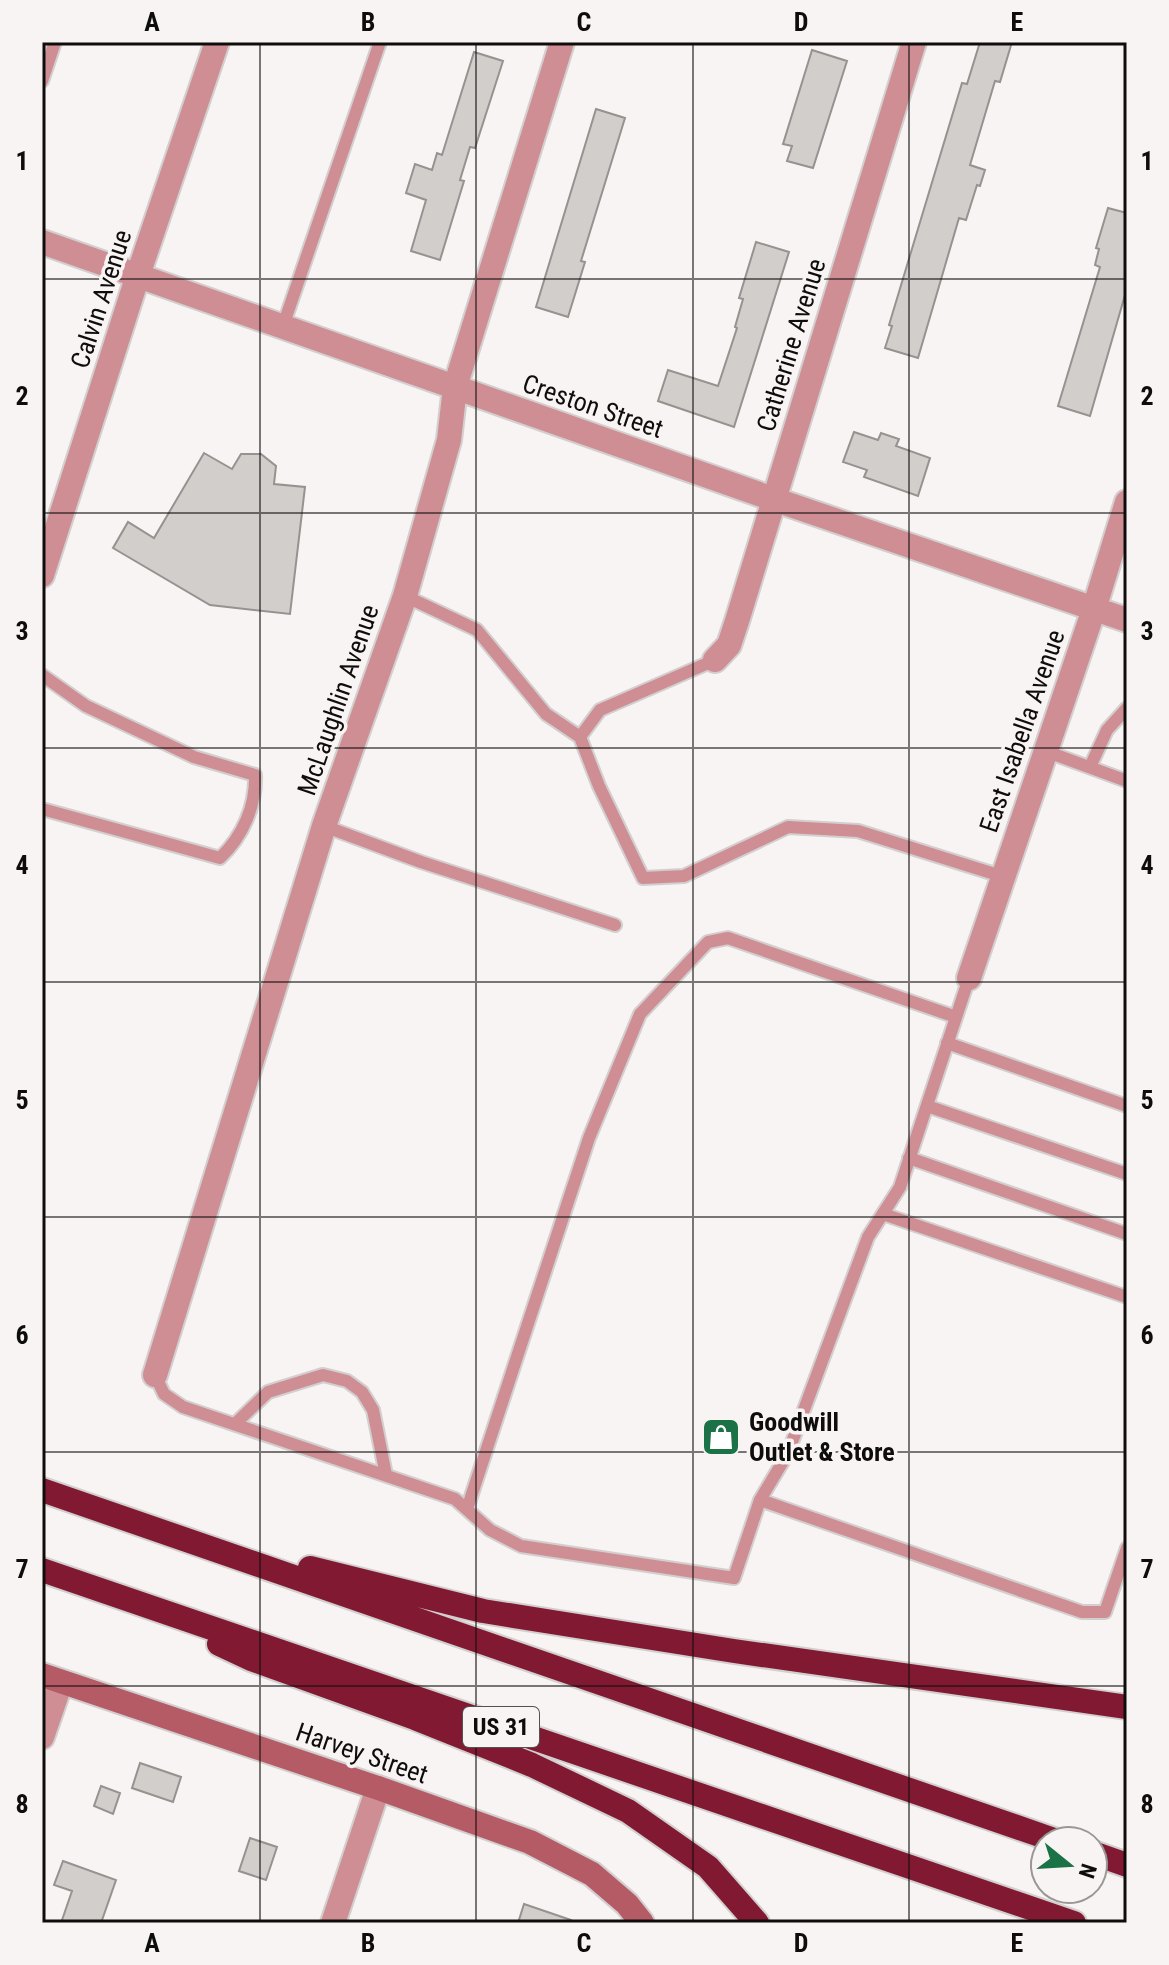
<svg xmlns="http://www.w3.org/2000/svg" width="1169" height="1965" viewBox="0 0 1169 1965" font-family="'Roboto Condensed',sans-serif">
  <rect width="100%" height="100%" fill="#f8f4f3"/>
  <path fill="#d1cecc" stroke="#959290" stroke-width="2" d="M 980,42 L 1012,42 L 1000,82 L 995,81 L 970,165 L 985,170 L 980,186 L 977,185 L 966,220 L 959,218 L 918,358 L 885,348 L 892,326 L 889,325 L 962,83 L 967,84 Z
    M 812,50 L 847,61 L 813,168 L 787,161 L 792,146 L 783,144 Z
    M 474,52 L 503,61 L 475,148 L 470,147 L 460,180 L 464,181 L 440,260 L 411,251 L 426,200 L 406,193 L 415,164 L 432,170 L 437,153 L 442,155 Z
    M 596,109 L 625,118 L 581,261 L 585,262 L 568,317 L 536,307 Z
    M 1108,208 L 1127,213 L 1127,288 L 1090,416 L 1058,406 L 1100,267 L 1095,265 L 1099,249 L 1096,248 Z
    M 756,242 L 789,252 L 734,427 L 658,401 L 668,370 L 718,386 L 737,328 L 735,327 L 743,299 L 739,298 Z
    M 854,432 L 878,440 L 881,433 L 899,439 L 896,446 L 930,458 L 918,496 L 864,477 L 867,470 L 843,462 Z
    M 204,453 L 232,469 L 241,454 L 261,454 L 276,466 L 274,484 L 305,487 L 290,614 L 210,605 L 113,548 L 128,522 L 154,538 Z
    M 140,1763 L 181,1777 L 173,1802 L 132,1788 Z
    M 101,1786 L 120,1793 L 113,1814 L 94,1806 Z
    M 250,1838 L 277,1847 L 266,1880 L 239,1871 Z
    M 63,1861 L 116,1880 L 101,1923 L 61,1923 L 72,1891 L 54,1885 Z
    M 524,1904 L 571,1920 L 571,1923 L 518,1923 Z"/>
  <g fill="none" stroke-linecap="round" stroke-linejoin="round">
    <defs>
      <path id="lane" d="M 42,81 L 55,42
        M 283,326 L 380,42
        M 405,596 L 477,630 L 546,714 L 580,737
        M 715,660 L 600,710 L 580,737 L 599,786 L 643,878 L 684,876 L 788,827 L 858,831 L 1001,876
        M 42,675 L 86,706 L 194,757 L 255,775 C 256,806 243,836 220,858 L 42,809
        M 1045,751 L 1127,781
        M 1090,767 L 1107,730 L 1127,708
        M 324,826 L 421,862 L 615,925
        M 947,1043 L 1127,1106
        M 927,1106 L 1127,1174
        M 909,1158 L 1127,1234
        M 883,1214 L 1127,1297
        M 155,1375 L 164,1394 L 183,1407 L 455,1499 L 490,1530 L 521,1546 L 734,1578 L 760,1500 L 788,1453 L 868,1237 L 900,1187 L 969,978
        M 235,1424 L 268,1392 L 323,1375 L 347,1381 L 362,1392 L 373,1410 L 386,1475
        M 760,1500 L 1082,1612 L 1105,1612 L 1127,1548
        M 467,1509 L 589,1138 L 640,1014 L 708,942 L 728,938 L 956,1017"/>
      <path id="street" d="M 42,242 L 773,499 L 1127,620
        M 42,575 L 138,275 L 217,42
        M 715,660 L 729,645 L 737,621 L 914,42
        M 969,978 L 1094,609 L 1127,502
        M 155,1375 L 324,826 L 405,596 L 449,440 L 455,387 L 562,42
        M 42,1737 L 61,1682
        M 333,1923 L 378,1788"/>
      <path id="secondary" d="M 42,1675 L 378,1788 L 530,1842 L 592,1874 L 627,1904 L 642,1923"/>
      <path id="highway" d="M 42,1490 L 1057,1841
        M 310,1568 L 483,1611 L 734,1651 L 1127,1707
        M 42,1570 L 1074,1923
        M 219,1644 L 251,1659 L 415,1718 L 532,1765 L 628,1811 L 708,1867 L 757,1923
        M 1093,1853 L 1127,1865"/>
    </defs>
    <use href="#lane" stroke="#d3cfce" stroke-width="16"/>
    <use href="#street" stroke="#d3cfce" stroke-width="28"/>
    <use href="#secondary" stroke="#d3cfce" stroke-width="28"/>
    <use href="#highway" stroke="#d3cfce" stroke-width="28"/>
    <use href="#lane" stroke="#ce8e94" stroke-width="12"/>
    <use href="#street" stroke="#ce8e94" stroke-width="24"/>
    <use href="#secondary" stroke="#b55b66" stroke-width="24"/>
    <use href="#highway" stroke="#801931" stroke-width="24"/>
  </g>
  <path fill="none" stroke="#0e0d0c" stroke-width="2" stroke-opacity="0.55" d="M 260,42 L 260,1923M 476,42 L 476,1923M 693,42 L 693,1923M 909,42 L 909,1923M 42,279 L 1127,279M 42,513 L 1127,513M 42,748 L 1127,748M 42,982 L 1127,982M 42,1217 L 1127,1217M 42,1452 L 1127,1452M 42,1686 L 1127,1686"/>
  <defs>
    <symbol id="shop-square" viewBox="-11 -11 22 22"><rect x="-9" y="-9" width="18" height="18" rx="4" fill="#1b7246" stroke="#f8f4f3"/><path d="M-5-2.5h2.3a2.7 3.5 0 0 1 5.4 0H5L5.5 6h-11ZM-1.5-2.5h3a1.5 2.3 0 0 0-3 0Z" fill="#fff"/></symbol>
  </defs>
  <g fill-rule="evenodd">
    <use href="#shop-square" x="699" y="1415" width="44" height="44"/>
  </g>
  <g text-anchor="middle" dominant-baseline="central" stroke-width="7" stroke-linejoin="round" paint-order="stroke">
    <rect fill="#f8f4f3" stroke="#545251" stroke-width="2" x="463" y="1707" width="76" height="40" rx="6"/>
    <g font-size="24" font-weight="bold" fill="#0e0d0c">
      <text x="501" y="1727">US 31</text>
    </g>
    <g font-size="26" fill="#0e0d0c" stroke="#f8f4f3">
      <text transform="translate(101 299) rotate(-72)">Calvin Avenue</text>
      <text transform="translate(791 345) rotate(-73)">Catherine Avenue</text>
      <text transform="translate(593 406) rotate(19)">Creston Street</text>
      <text transform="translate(338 700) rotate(-71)">McLaughlin Avenue</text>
      <text transform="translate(1022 731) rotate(-71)">East Isabella Avenue</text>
      <text transform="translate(362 1753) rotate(19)">Harvey Street</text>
    </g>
    <g font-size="26" font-weight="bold" fill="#0e0d0c" stroke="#f8f4f3" text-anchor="start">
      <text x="749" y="1422">Goodwill<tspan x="749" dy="30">Outlet &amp; Store</tspan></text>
    </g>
  </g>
  <rect width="1169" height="1965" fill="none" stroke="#f8f4f3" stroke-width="88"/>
  <g transform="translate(1069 1865) rotate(108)"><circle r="38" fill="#f8f4f3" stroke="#9a9897" stroke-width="2"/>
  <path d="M0-6L14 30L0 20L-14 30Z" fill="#1b7246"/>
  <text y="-12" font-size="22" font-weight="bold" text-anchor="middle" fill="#0e0d0c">N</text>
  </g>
  <rect x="44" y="44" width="1081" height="1877" fill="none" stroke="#0e0d0c" stroke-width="3"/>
  <g font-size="26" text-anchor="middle" font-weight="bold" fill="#0e0d0c">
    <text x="152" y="31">A</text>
    <text x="368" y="31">B</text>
    <text x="584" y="31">C</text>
    <text x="801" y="31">D</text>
    <text x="1017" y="31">E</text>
    <text x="22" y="170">1</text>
    <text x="1147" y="170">1</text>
    <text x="22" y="405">2</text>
    <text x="1147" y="405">2</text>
    <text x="22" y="640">3</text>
    <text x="1147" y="640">3</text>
    <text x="22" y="874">4</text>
    <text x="1147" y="874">4</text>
    <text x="22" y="1109">5</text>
    <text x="1147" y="1109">5</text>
    <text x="22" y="1344">6</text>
    <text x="1147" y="1344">6</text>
    <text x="22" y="1578">7</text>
    <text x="1147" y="1578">7</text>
    <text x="22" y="1813">8</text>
    <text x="1147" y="1813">8</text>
    <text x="152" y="1952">A</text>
    <text x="368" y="1952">B</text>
    <text x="584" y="1952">C</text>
    <text x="801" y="1952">D</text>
    <text x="1017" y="1952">E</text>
  </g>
</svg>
